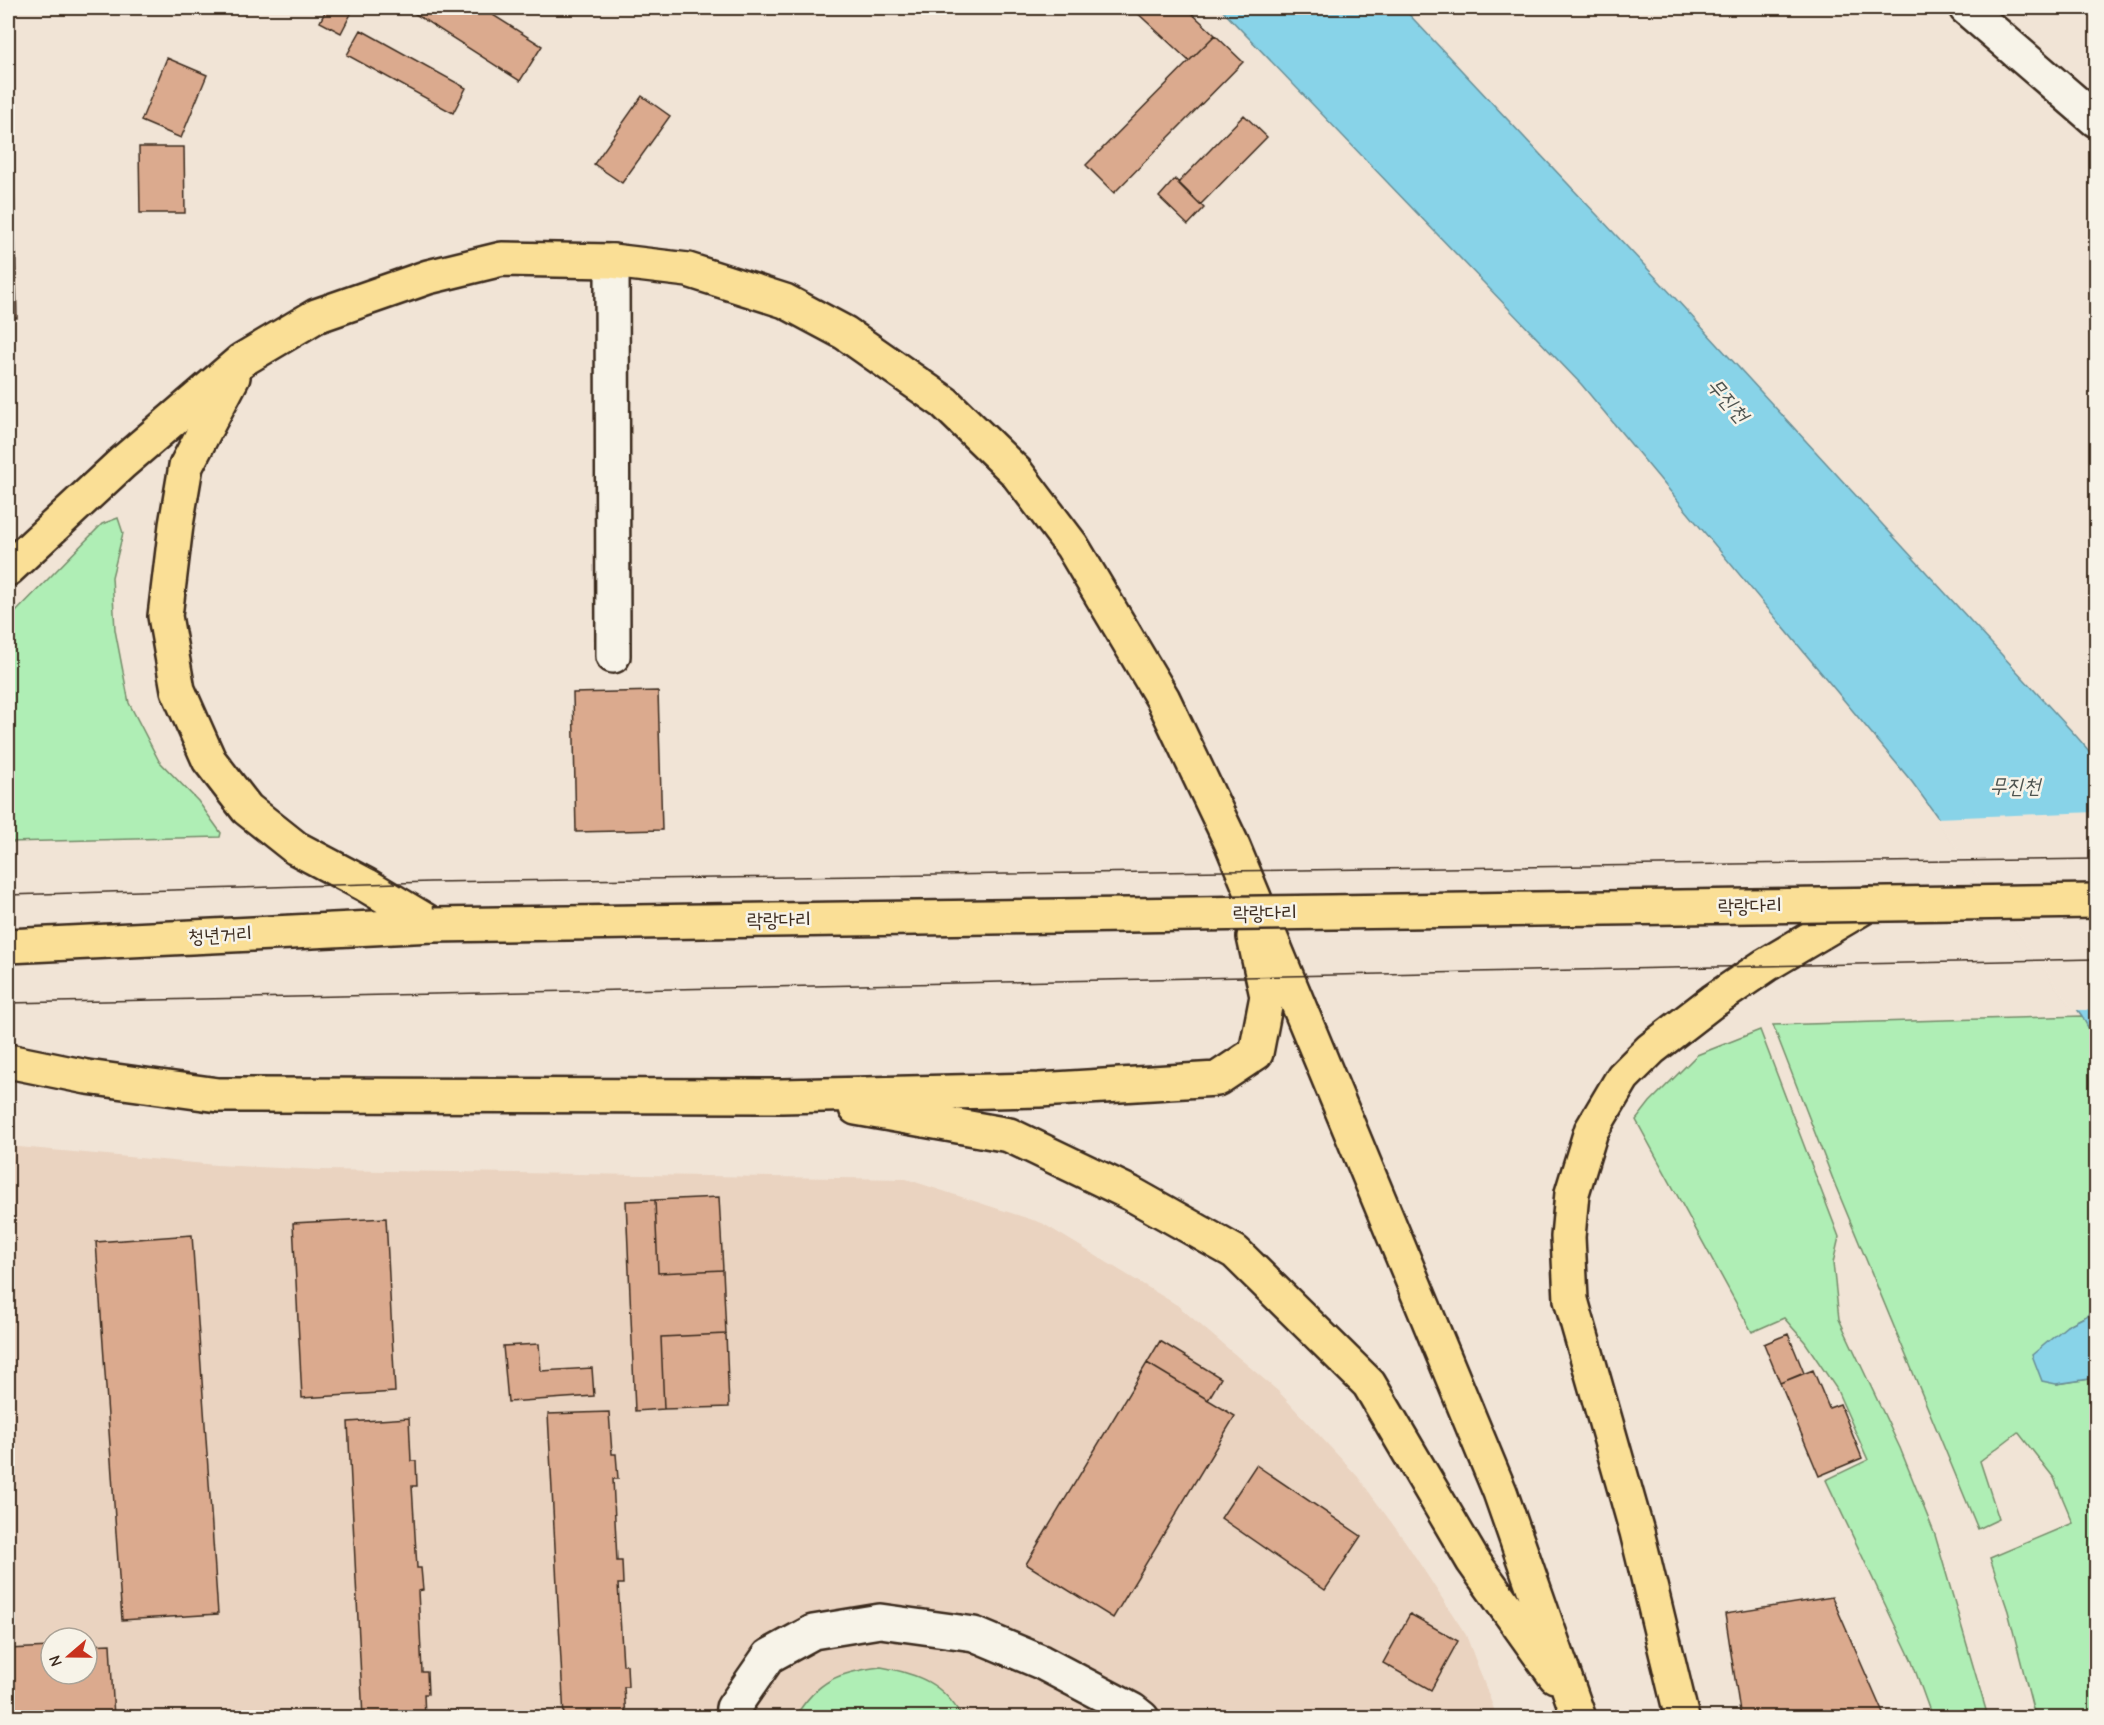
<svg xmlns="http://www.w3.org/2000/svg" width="2104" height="1725" viewBox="0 0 2104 1725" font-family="'Comic Neue','Poor Story',sans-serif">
  <rect width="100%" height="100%" fill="#f1e4d6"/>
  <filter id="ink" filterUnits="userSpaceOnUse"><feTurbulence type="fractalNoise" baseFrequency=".0167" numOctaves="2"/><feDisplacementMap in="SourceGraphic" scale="12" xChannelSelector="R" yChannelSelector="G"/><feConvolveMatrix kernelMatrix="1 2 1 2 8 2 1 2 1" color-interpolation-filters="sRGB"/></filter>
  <g filter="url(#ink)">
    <path fill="#ead3c0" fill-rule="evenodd" d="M 8,1146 L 216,1165 L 322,1170 L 906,1179 L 1042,1223 L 1177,1305 L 1279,1392 L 1358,1477 L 1405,1541 L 1466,1635 L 1497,1717 L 8,1717 ZM 51,1638 L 87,1638 L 87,1674 L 51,1674 Z"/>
    <path fill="#afeeb5" stroke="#758c6a" stroke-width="1.5" d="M 118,518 L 123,533 L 112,577 L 115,630 L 129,703 L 159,761 L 198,801 L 221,833 L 220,837 L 8,842 L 8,620 L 102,524 Z
      M 2082,1016 L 2096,1042 L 2096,1311 L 2067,1326 L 2057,1384 L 2096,1378 L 2096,1717 L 2035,1717 L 2008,1611 L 1990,1558 L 2073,1523 L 2054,1478 L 2018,1432 L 1980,1461 L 1999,1519 L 1978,1529 L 1836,1187 L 1773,1025 Z
      M 1760,1030 L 1839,1237 L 1833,1263 L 1839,1319 L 1900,1448 L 1935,1535 L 1988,1717 L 1932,1717 L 1911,1659 L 1826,1480 L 1868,1460 L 1836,1388 L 1805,1342 L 1784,1318 L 1752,1332 L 1636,1120 L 1650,1102 L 1697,1055 Z
      M 881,1667 C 918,1674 943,1683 962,1717 L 795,1717 C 818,1680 839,1672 881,1667 Z"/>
    <path fill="#88d3e8" stroke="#698f97" stroke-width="1.5" d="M 1220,8 L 1403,8 L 1675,298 L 2077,737 L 2096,759 L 2096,1042 L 2082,1016 L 1912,782 L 1581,384 Z
      M 2096,1311 L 2096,1378 L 2056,1384 L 2042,1381 L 2032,1355 L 2067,1326 Z"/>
    <path fill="#f1e4d6" d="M 2096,812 L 2096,1010 L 2073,1010 L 1935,818 Z"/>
    <path fill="#dbaa8e" stroke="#3b2a1e" stroke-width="1.5" d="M 327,8 L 354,8 L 341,33 L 320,22 Z
      M 406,8 L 482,8 L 542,46 L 520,81 Z
      M 1132,8 L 1186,8 L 1215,35 L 1189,61 Z
      M 361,30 L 466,88 L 453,113 L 347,55 Z
      M 1215,35 L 1243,62 L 1114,193 L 1086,165 Z
      M 8,46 L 11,46 L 17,318 L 8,318 Z
      M 167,58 L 207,75 L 181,138 L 141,121 Z
      M 642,96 L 670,116 L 622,183 L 594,164 Z
      M 1244,115 L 1267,137 L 1200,205 L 1178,183 Z
      M 139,147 L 184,147 L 185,213 L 140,213 Z
      M 1175,179 L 1204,208 L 1188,225 L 1159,197 Z
      M 658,691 L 662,830 L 576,832 L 573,693 Z
      M 719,1197 L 723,1270 L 658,1273 L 655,1200 Z
      M 655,1200 L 658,1273 L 723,1270 L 726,1334 L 661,1337 L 664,1409 L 635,1411 L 626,1201 Z
      M 386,1218 L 395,1392 L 302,1398 L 293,1223 Z
      M 192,1235 L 218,1614 L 122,1620 L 96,1242 Z
      M 726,1334 L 729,1407 L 664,1409 L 661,1337 Z
      M 1788,1334 L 1804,1373 L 1780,1383 L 1764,1344 Z
      M 1160,1341 L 1221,1378 L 1208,1400 L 1147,1363 Z
      M 539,1344 L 541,1371 L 592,1368 L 594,1396 L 508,1402 L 503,1346 Z
      M 1147,1363 L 1235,1416 L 1113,1618 L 1026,1564 Z
      M 1813,1370 L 1829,1408 L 1840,1404 L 1862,1458 L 1819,1476 L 1780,1383 Z
      M 609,1412 L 612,1454 L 616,1454 L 618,1479 L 613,1479 L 617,1561 L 622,1561 L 623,1584 L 618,1584 L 623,1665 L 627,1665 L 628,1687 L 624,1687 L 626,1718 L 564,1718 L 548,1414 Z
      M 409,1418 L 411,1461 L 416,1461 L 417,1486 L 412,1486 L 417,1568 L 421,1568 L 423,1590 L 418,1591 L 422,1672 L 427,1672 L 428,1694 L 424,1694 L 425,1718 L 363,1718 L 348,1422 Z
      M 1256,1465 L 1361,1536 L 1325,1590 L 1221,1518 Z
      M 1832,1597 L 1885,1718 L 1741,1718 L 1725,1614 Z
      M 1410,1614 L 1458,1641 L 1431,1690 L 1383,1663 Z
      M 110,1644 L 114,1718 L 8,1718 L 8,1649 L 51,1647 L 51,1674 L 87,1674 L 87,1645 Z"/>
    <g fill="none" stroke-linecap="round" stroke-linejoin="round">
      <defs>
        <path id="minor" d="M 1966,8 L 2096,120
          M 612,261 L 613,656
          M 732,1718 L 733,1708 L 769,1656 L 813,1632 L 880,1621 L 974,1634 L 1041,1662 L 1132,1710 L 1142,1718"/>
        <path id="major" d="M 233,377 L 186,466 L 176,525 L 165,616 L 178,690 L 209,760 L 247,809 L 296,848 L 366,885 L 433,925
          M 8,569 L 122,463 L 242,360 L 316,316 L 428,277 L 502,259 L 612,261 L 688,270 L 785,301 L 845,333 L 945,403 L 1016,472 L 1072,546 L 1163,699 L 1231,842 L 1500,1492 L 1579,1718
          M 8,946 L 433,925
          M 8,1061 L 87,1077 L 218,1095 L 782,1096 L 1039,1090 L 1217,1079 L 1256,1053 L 1267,996 L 1254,937
          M 856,1108 L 1009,1135 L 1130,1193 L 1235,1252 L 1369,1384 L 1473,1561 L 1555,1676
          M 1682,1718 L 1637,1532 L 1571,1300 L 1568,1237 L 1572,1193 L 1591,1131 L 1623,1077 L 1651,1049 L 1713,1001 L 1766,965 L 1869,904"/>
      </defs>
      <use href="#minor" stroke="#3b2a1e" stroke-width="38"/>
      <use href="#major" stroke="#3b2a1e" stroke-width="38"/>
      <use href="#minor" stroke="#f7f3e8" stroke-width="33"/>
      <use href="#major" stroke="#fadf96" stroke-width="33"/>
      <path stroke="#3b2a1e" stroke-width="1.5" d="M 8,895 L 430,882 L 2096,859
        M 8,1003 L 2096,959"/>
      <defs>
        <path id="major-bridge" d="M 433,925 L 2096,901"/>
      </defs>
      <use href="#major-bridge" stroke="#3b2a1e" stroke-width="38" stroke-linecap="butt"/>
      <use href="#major-bridge" stroke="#fadf96" stroke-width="33"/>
    </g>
  </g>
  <g text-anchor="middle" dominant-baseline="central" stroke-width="5" stroke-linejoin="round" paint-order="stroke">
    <g font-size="20" fill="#3b2a1e" stroke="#f7f3e8">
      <text transform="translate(1750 906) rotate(-1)">락랑다리</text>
      <text transform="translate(1265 913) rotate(-1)">락랑다리</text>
      <text transform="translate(779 920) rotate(-1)">락랑다리</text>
      <text transform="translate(220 935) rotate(-3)">청년거리</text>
    </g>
    <g font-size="21" font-style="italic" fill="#4e5450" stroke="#f7f3e8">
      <text transform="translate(1728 400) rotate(49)">무진천</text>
      <text x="2015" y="786">무진천</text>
    </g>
  </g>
  <rect width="2104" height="1725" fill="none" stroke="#f7f3e8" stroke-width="30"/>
  <rect x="15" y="15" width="2074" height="1695" fill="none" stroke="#3b2a1e" stroke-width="2" filter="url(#ink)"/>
  <g transform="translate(69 1656) rotate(250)"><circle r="28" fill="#f7f3e8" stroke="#aca397" stroke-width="1.5"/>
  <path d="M0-4.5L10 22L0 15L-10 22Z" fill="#c8321e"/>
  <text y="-9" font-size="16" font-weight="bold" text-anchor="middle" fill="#3b2a1e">N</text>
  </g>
</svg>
